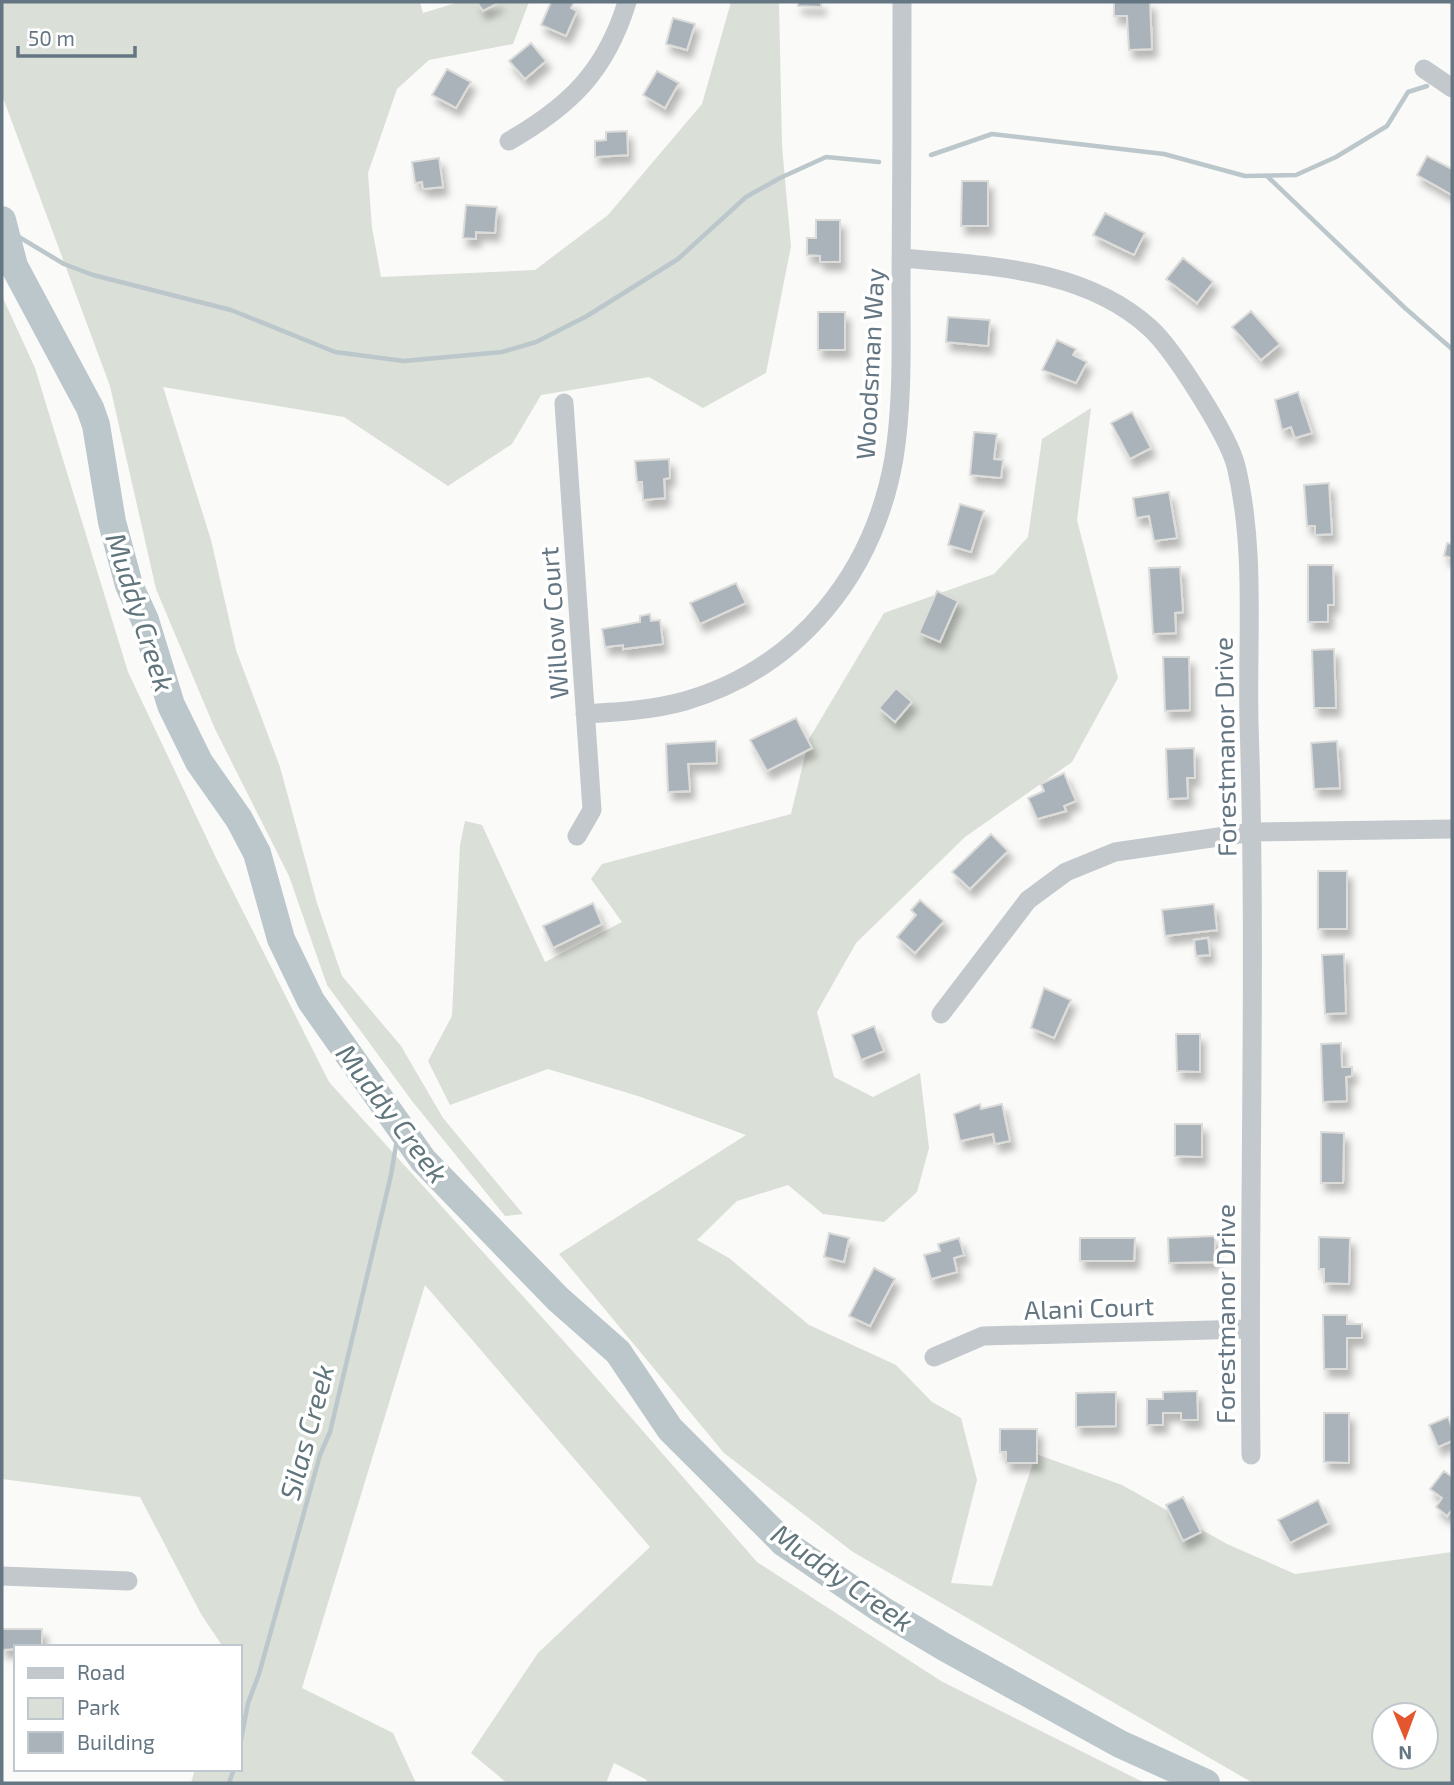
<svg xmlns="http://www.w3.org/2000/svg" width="1454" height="1785" viewBox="0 0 1454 1785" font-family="'Exo 2',sans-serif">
  <defs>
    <filter id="shadow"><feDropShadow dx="4.5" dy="8" stdDeviation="3.5" flood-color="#0004"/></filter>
  </defs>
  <rect width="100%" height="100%" fill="#fafaf8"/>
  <path fill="#dadfd7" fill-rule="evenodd" d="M 2,2 L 420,2 L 423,13 L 459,2 L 529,2 L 513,44 L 429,60 L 397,89 L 368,173 L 372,228 L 381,277 L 535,270 L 608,215 L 702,104 L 731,2 L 779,2 L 782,146 L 791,246 L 766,373 L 703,408 L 649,377 L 541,395 L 512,444 L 448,486 L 344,417 L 163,387 L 211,540 L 236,650 L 280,767 L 317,903 L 342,976 L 401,1046 L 443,1118 L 523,1214 L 505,1216 L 412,1101 L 327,985 L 289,876 L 215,729 L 156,589 L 110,386 L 2,95 Z
    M 2,296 L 35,368 L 128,672 L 217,860 L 329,1082 L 587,1367 L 757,1562 L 941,1681 L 1145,1783 L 646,1783 L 647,1780 L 614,1763 L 606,1783 L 507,1783 L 471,1753 L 538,1653 L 650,1547 L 425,1285 L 302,1688 L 393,1733 L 416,1783 L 191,1783 L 195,1769 L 240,1769 L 240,1647 L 223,1647 L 201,1614 L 140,1497 L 2,1479 Z
    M 1091,408 L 1077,520 L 1118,678 L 1072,762 L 965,837 L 856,943 L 817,1012 L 834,1077 L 873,1097 L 920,1073 L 929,1148 L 917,1192 L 884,1222 L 823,1214 L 788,1185 L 737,1201 L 697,1240 L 729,1258 L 809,1325 L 896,1365 L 932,1402 L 961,1418 L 977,1480 L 951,1583 L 992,1586 L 1036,1454 L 1122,1485 L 1227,1544 L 1295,1574 L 1452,1552 L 1452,1783 L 1253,1783 L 853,1552 L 724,1453 L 559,1254 L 746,1135 L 638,1096 L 548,1069 L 450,1105 L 428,1061 L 452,1016 L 460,845 L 465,821 L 482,825 L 545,962 L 622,922 L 591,879 L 602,864 L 791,814 L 809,739 L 884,613 L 994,574 L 1028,537 L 1042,439 ZM 1384,1715 L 1426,1715 L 1426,1757 L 1384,1757 Z"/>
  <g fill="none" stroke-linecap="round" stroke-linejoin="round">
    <path stroke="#bbc7cb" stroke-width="4.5" d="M 931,155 L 992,134 L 1164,154 L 1245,176 L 1296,175 L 1336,157 L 1387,126 L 1408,92 L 1427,86
      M 1267,176 L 1405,308 L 1452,349
      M 4,228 L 64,264 L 93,275 L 231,310 L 335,352 L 404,361 L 502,352 L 536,342 L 587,316 L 678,259 L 746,197 L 780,178 L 826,157 L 879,162
      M 240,1745 L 248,1703 L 259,1674 L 320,1455 L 330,1432 L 391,1175 L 399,1127
      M 229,1783 L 234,1769"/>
    <path stroke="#bbc7cb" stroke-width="28" d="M 2,220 L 14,266 L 90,408 L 96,425 L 112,522 L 129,585 L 145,620 L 171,705 L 199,762 L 239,819 L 257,853 L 281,939 L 311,1001 L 423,1160 L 558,1299 L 618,1352 L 670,1429 L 784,1543 L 882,1610 L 946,1648 L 1120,1744 L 1206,1783"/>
  </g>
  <path fill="#aab3b9" stroke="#dcdcda" stroke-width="2" filter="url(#shadow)" d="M 477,2 L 500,2 L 483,11 Z
    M 551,2 L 574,2 L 571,8 L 577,11 L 566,36 L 541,25 Z
    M 798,2 L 821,2 L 821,7 L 798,6 Z
    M 1114,2 L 1150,2 L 1152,49 L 1129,50 L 1127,16 L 1114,16 Z
    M 673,18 L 695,24 L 687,50 L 666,44 Z
    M 531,43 L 546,61 L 525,79 L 509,61 Z
    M 447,69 L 471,82 L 456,108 L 432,95 Z
    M 657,71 L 679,83 L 665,108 L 643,95 Z
    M 627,131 L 628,155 L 595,157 L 595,141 L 606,140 L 606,132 Z
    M 1427,156 L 1452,169 L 1452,195 L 1417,175 Z
    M 439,158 L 443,187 L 423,189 L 422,182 L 415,183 L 412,162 Z
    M 962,181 L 988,181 L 988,226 L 961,226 Z
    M 466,205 L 497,207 L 495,233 L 476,232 L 476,239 L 463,238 Z
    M 1105,213 L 1145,233 L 1134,255 L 1093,235 Z
    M 816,220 L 840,220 L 840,262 L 820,262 L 820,256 L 807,255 L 807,238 L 816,238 Z
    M 1183,258 L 1213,282 L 1197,303 L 1166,279 Z
    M 1251,311 L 1280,344 L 1261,360 L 1232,327 Z
    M 818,312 L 845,312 L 845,350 L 818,350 Z
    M 948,317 L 990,320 L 988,346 L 946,342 Z
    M 1057,340 L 1076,349 L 1073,355 L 1087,362 L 1076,383 L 1042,370 Z
    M 1298,392 L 1312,433 L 1295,438 L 1291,427 L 1282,430 L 1275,400 Z
    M 1132,412 L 1151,448 L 1130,459 L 1111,423 Z
    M 974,432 L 997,434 L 994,459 L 1003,460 L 1001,478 L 970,475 Z
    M 669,459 L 670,478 L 664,479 L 665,498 L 643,500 L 642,482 L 637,482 L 635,461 Z
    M 1329,483 L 1332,534 L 1315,535 L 1315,526 L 1307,526 L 1304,485 Z
    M 1169,492 L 1177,538 L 1154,541 L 1149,516 L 1136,518 L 1133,498 Z
    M 960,504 L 984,511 L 971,552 L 948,545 Z
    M 1447,543 L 1452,544 L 1452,558 L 1444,556 Z
    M 1308,565 L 1333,565 L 1334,605 L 1328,605 L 1328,622 L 1308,622 Z
    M 1180,567 L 1183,612 L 1175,613 L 1176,633 L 1153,634 L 1149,568 Z
    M 736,583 L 746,603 L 700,624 L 690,603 Z
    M 937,591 L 958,601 L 940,642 L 919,633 Z
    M 650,614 L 651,621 L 660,620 L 663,644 L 623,649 L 623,645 L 605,647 L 602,629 L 640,622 L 640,616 Z
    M 1334,649 L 1336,708 L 1314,708 L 1312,650 Z
    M 1163,657 L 1189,657 L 1190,710 L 1165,711 Z
    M 896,688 L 912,702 L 895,722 L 879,708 Z
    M 796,718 L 812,748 L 767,771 L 750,740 Z
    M 716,741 L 717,763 L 688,764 L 690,791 L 668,792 L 666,744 Z
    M 1337,741 L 1340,788 L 1314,789 L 1311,743 Z
    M 1194,748 L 1195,778 L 1187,778 L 1188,798 L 1168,799 L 1166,749 Z
    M 1064,773 L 1076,801 L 1064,806 L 1066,811 L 1037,819 L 1028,798 L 1044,791 L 1041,784 Z
    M 991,834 L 1008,851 L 970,889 L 952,872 Z
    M 1318,871 L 1347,871 L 1347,929 L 1318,929 Z
    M 920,900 L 944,921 L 915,953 L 897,937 L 916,915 L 911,910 Z
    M 593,903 L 602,924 L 553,948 L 543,926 Z
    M 1214,904 L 1217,930 L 1165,936 L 1162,910 Z
    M 1208,938 L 1210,955 L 1196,956 L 1194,940 Z
    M 1344,954 L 1346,1013 L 1325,1014 L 1322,955 Z
    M 1044,988 L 1071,1000 L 1054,1038 L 1031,1028 Z
    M 874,1026 L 884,1051 L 861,1060 L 852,1035 Z
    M 1176,1034 L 1200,1034 L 1200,1072 L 1177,1071 Z
    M 1341,1043 L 1342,1067 L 1352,1067 L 1352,1076 L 1346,1077 L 1347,1101 L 1323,1102 L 1321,1044 Z
    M 980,1104 L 981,1109 L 1002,1104 L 1010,1141 L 995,1144 L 993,1134 L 960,1141 L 954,1114 Z
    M 1175,1124 L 1202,1124 L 1202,1157 L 1175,1156 Z
    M 1321,1132 L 1344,1133 L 1343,1183 L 1321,1183 Z
    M 829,1233 L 849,1238 L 844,1262 L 824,1257 Z
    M 1215,1236 L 1215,1262 L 1169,1263 L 1168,1238 Z
    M 1319,1237 L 1350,1238 L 1349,1284 L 1324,1283 L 1324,1269 L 1319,1269 Z
    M 959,1238 L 964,1255 L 954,1258 L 957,1272 L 931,1279 L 924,1255 L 940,1251 L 938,1244 Z
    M 1080,1238 L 1135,1238 L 1134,1261 L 1080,1261 Z
    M 874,1268 L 895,1279 L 870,1326 L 849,1316 Z
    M 1323,1315 L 1347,1315 L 1347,1324 L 1362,1324 L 1362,1338 L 1347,1338 L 1347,1369 L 1324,1369 Z
    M 1197,1391 L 1198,1420 L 1181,1420 L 1181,1413 L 1163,1413 L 1163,1425 L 1147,1425 L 1147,1399 L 1163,1399 L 1163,1392 Z
    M 1116,1392 L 1116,1426 L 1076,1427 L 1076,1393 Z
    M 1324,1413 L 1349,1413 L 1349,1463 L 1324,1462 Z
    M 1448,1417 L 1452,1428 L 1452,1441 L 1438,1447 L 1429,1425 Z
    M 1000,1429 L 1037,1429 L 1037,1463 L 1006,1463 L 1006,1452 L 1000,1452 Z
    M 1444,1471 L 1452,1477 L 1452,1510 L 1447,1516 L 1436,1507 L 1442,1498 L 1430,1489 Z
    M 1183,1497 L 1201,1532 L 1183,1541 L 1166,1505 Z
    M 1318,1500 L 1329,1523 L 1290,1543 L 1278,1520 Z
    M 2,1629 L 42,1629 L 42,1647 L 2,1650 Z"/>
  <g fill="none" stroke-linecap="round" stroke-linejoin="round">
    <path stroke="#c3c8cc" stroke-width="19" d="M 1424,69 L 1452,88
      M 509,141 C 570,106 606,71 627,2
      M 902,258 C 987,266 1083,267 1150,328 C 1174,350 1228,435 1236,466 C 1256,549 1247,637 1249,722 C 1257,966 1248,1210 1251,1455
      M 564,403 L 592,810 L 577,836
      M 585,714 C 618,712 653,710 685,701 C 799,668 874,573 894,458 C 903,402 901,344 901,288 C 902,193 902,97 902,2
      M 941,1014 L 1028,900 L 1066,872 L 1115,852 L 1253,832 L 1452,829
      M 934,1357 L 983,1336 L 1249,1329
      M 2,1576 L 128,1581"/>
  </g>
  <g text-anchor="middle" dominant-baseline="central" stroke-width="7" stroke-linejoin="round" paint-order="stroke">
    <g font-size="26" fill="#657683" stroke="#fff">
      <text transform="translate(869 364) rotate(-87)">Woodsman Way</text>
      <text transform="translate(553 623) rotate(-94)">Willow Court</text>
      <text transform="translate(1224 747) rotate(-91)">Forestmanor Drive</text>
      <text transform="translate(1089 1307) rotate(-2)">Alani Court</text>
      <text transform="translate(1224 1314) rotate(-90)">Forestmanor Drive</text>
    </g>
    <g font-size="28" font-style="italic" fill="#60757c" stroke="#fff">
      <text transform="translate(141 612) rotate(72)">Muddy Creek</text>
      <text transform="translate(393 1113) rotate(53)">Muddy Creek</text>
      <text transform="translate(306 1432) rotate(-75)">Silas Creek</text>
      <text transform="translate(843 1577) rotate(35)">Muddy Creek</text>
    </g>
  </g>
  <rect width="1454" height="1785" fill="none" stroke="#657683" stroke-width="7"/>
  <rect x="14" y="1645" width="228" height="126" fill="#ffffff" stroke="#c1c8cd" stroke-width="2"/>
  <rect x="28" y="1668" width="35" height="10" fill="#c3c8cc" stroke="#c1c8cd" stroke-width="2"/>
  <text x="77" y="1680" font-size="21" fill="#657683">Road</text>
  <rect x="28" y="1698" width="35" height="21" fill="#dadfd7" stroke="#c1c8cd" stroke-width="2"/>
  <text x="77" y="1715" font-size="21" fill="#657683">Park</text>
  <rect x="28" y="1732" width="35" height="21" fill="#aab3b9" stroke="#c1c8cd" stroke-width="2"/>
  <text x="77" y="1750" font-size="21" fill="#657683">Building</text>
  <g transform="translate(1405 1736) rotate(179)"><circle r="33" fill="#ffffff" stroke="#c1c8cd" stroke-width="2"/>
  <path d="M0-5L12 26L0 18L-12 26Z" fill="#e4572e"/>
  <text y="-10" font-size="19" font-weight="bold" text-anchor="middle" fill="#657683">N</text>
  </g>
  <path d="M18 46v10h117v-10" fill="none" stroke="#657683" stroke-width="3.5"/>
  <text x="28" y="46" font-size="21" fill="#657683" stroke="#ffffff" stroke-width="5" paint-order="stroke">50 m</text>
</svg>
